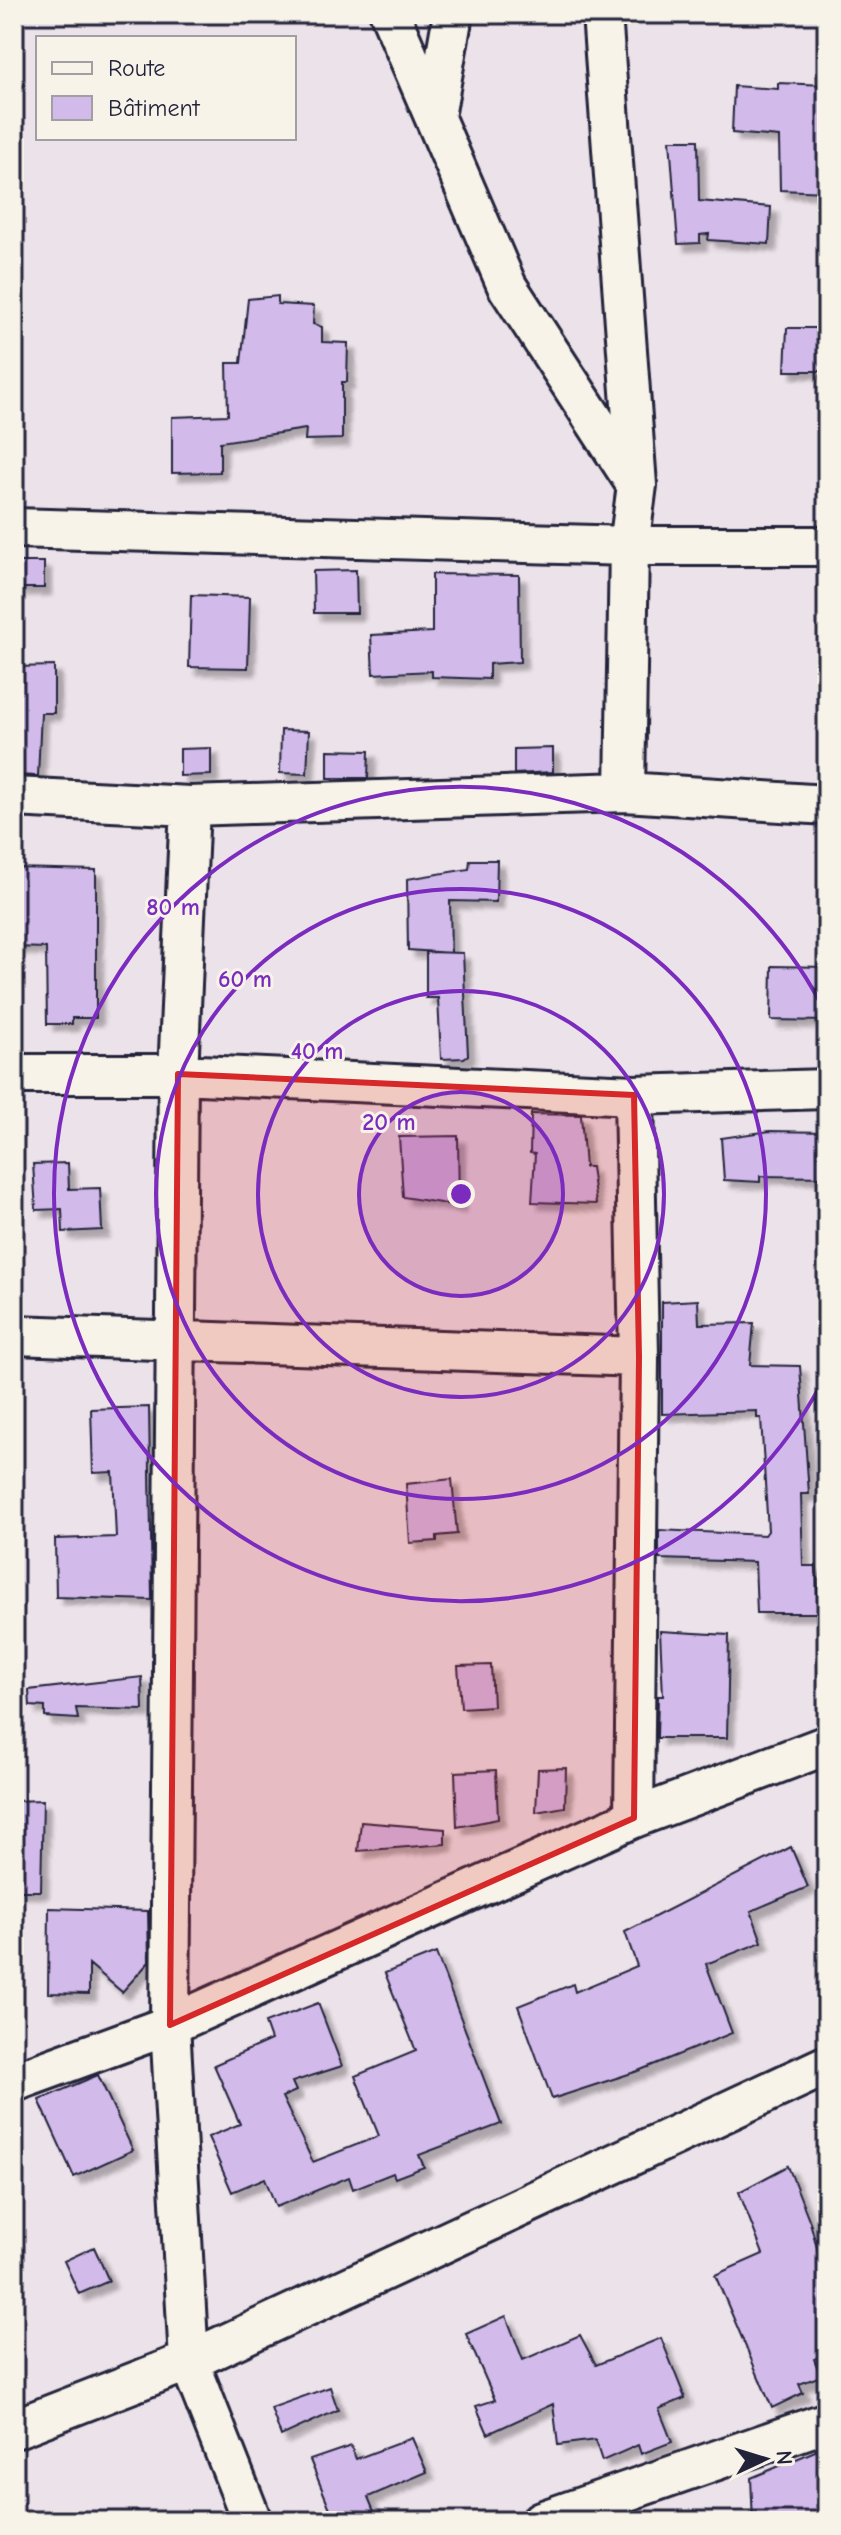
<svg xmlns="http://www.w3.org/2000/svg" width="841" height="2535" viewBox="0 0 841 2535" font-family="'Comic Neue',sans-serif">
  <defs>
    <filter id="shadow"><feDropShadow dx="7" dy="7" stdDeviation="2" flood-color="#0004"/></filter>
  </defs>
  <rect width="100%" height="100%" fill="#ece2e9"/>
  <filter id="ink" filterUnits="userSpaceOnUse"><feTurbulence type="fractalNoise" baseFrequency=".0125" numOctaves="2"/><feDisplacementMap in="SourceGraphic" scale="16" xChannelSelector="R" yChannelSelector="G"/><feConvolveMatrix kernelMatrix="1 2 1 2 8 2 1 2 1" color-interpolation-filters="sRGB"/></filter>
  <g filter="url(#ink)">
    <path fill="#d2bbeb" stroke="#22223b" stroke-width="2" filter="url(#shadow)" d="M 778,83 L 827,85 L 827,192 L 780,190 L 779,137 L 732,133 L 734,86 L 778,89 Z
      M 670,140 L 698,140 L 699,201 L 771,207 L 769,244 L 708,240 L 709,234 L 700,235 L 700,243 L 678,244 Z
      M 278,296 L 278,304 L 314,306 L 313,324 L 322,327 L 322,342 L 348,343 L 347,382 L 342,382 L 342,439 L 305,440 L 306,429 L 220,442 L 220,472 L 172,473 L 172,417 L 228,415 L 227,363 L 241,363 L 248,299 Z
      M 787,328 L 827,328 L 827,371 L 785,371 Z
      M 14,562 L 44,562 L 44,588 L 14,588 Z
      M 356,570 L 357,613 L 314,613 L 313,571 Z
      M 432,574 L 519,575 L 520,662 L 489,664 L 489,679 L 432,677 L 432,671 L 373,674 L 371,635 L 432,632 Z
      M 191,595 L 250,597 L 248,668 L 189,667 Z
      M 54,666 L 54,713 L 41,713 L 38,776 L 14,775 L 14,667 Z
      M 281,730 L 309,731 L 307,774 L 280,773 Z
      M 211,748 L 211,775 L 180,776 L 180,749 Z
      M 553,748 L 553,772 L 514,774 L 514,749 Z
      M 328,750 L 369,751 L 368,778 L 328,778 Z
      M 470,860 L 497,860 L 496,902 L 450,901 L 451,953 L 408,950 L 407,879 L 469,869 Z
      M 14,868 L 96,870 L 96,1018 L 72,1018 L 72,1024 L 47,1024 L 46,948 L 14,947 Z
      M 426,952 L 463,953 L 468,1055 L 464,1058 L 441,1059 L 438,998 L 426,998 Z
      M 772,966 L 827,967 L 827,1021 L 771,1020 Z
      M 531,1114 L 581,1115 L 585,1167 L 591,1167 L 596,1204 L 532,1202 L 535,1154 L 530,1153 Z
      M 770,1131 L 827,1132 L 827,1177 L 760,1176 L 760,1182 L 724,1180 L 721,1138 Z
      M 458,1136 L 459,1206 L 403,1197 L 399,1137 Z
      M 68,1163 L 69,1189 L 100,1188 L 102,1230 L 63,1232 L 62,1209 L 36,1210 L 33,1164 Z
      M 698,1300 L 699,1324 L 754,1323 L 750,1365 L 800,1366 L 809,1494 L 801,1494 L 803,1566 L 816,1566 L 819,1613 L 757,1613 L 755,1562 L 659,1559 L 659,1530 L 765,1535 L 768,1531 L 761,1418 L 757,1418 L 757,1411 L 662,1414 L 662,1302 Z
      M 149,1407 L 152,1600 L 56,1597 L 55,1539 L 116,1537 L 113,1472 L 93,1473 L 91,1409 Z
      M 452,1479 L 457,1534 L 437,1536 L 437,1541 L 410,1543 L 406,1484 Z
      M 660,1631 L 729,1635 L 727,1738 L 657,1738 L 658,1696 L 663,1696 Z
      M 491,1665 L 493,1706 L 461,1708 L 458,1666 Z
      M 142,1677 L 143,1710 L 76,1708 L 78,1719 L 45,1717 L 45,1707 L 30,1706 L 29,1690 Z
      M 566,1768 L 565,1807 L 536,1812 L 538,1769 Z
      M 496,1770 L 498,1819 L 457,1827 L 455,1772 Z
      M 43,1800 L 41,1891 L 17,1891 L 14,1801 Z
      M 361,1822 L 445,1829 L 445,1844 L 358,1851 Z
      M 791,1847 L 808,1887 L 751,1911 L 762,1942 L 706,1964 L 732,2033 L 638,2071 L 552,2099 L 518,2006 L 573,1984 L 575,1992 L 637,1966 L 625,1932 Z
      M 49,1908 L 148,1911 L 149,1962 L 122,1992 L 89,1964 L 89,1994 L 48,1993 Z
      M 436,1953 L 501,2124 L 419,2155 L 424,2167 L 395,2178 L 393,2173 L 353,2189 L 349,2177 L 276,2207 L 265,2178 L 232,2192 L 208,2137 L 240,2124 L 214,2065 L 271,2040 L 265,2023 L 318,2003 L 342,2066 L 292,2082 L 296,2091 L 282,2097 L 313,2162 L 379,2136 L 355,2076 L 416,2051 L 385,1973 Z
      M 98,2075 L 133,2150 L 74,2177 L 39,2100 Z
      M 788,2166 L 810,2222 L 827,2284 L 827,2354 L 814,2359 L 821,2376 L 799,2384 L 803,2393 L 772,2408 L 715,2275 L 763,2254 L 739,2192 Z
      M 94,2247 L 109,2281 L 79,2294 L 64,2261 Z
      M 506,2316 L 523,2360 L 580,2335 L 596,2365 L 661,2338 L 685,2398 L 659,2409 L 672,2442 L 641,2454 L 638,2445 L 602,2461 L 595,2440 L 558,2445 L 553,2404 L 488,2434 L 476,2406 L 495,2400 L 466,2334 Z
      M 330,2387 L 338,2410 L 281,2436 L 271,2408 Z
      M 412,2438 L 427,2472 L 368,2497 L 378,2521 L 335,2521 L 310,2460 L 351,2446 L 356,2459 Z
      M 827,2446 L 827,2521 L 753,2521 L 751,2478 Z"/>
    <g fill="none" stroke-linecap="round" stroke-linejoin="round">
      <defs>
        <path id="minor" d="M 390,14 L 507,286 L 635,483
          M 602,14 L 637,485 L 629,546 L 625,792
          M 435,117 L 453,14
          M 14,528 L 629,546 L 827,546
          M 14,797 L 190,806 L 625,792 L 827,805
          M 190,806 L 178,1074 L 170,2025 L 189,2361 L 252,2521
          M 14,1074 L 178,1074 L 634,1095 L 827,1089
          M 14,1335 L 639,1357
          M 634,1818 L 639,1357 L 634,1095
          M 14,2082 L 170,2025 L 634,1818 L 827,1745
          M 14,2429 L 189,2361 L 827,2065
          M 541,2521 L 827,2422"/>
      </defs>
      <use href="#minor" stroke="#22223b" stroke-width="44"/>
      <use href="#minor" stroke="#f7f3e8" stroke-width="38"/>
    </g>
  </g>
  <path fill="#d62828" fill-opacity="0.2" stroke="#d62828" stroke-width="6" stroke-linejoin="round" d="M 178,1074 L 634,1095 L 639,1357 L 634,1818 L 170,2025 Z"/>
  <circle cx="461" cy="1194" r="102" fill="#7b2cbf" fill-opacity=".12"/>
  <g fill="none" stroke="#7b2cbf" stroke-width="4">
    <circle cx="461" cy="1194" r="102"/>
    <circle cx="461" cy="1194" r="203"/>
    <circle cx="461" cy="1194" r="305"/>
    <path d="M827 1372A407 407 0 1 1 827 1016"/>
  </g>
  <circle cx="461" cy="1194" r="12" fill="#7b2cbf" stroke="#f7f3e8" stroke-width="4"/>
  <g font-size="24" text-anchor="middle" font-weight="bold" fill="#7b2cbf" stroke="#f7f3e8" stroke-width="6" stroke-linejoin="round" paint-order="stroke">
    <text x="173" y="915">80 m</text>
    <text x="245" y="987">60 m</text>
    <text x="317" y="1059">40 m</text>
    <text x="389" y="1130">20 m</text>
  </g>
  <rect width="841" height="2535" fill="none" stroke="#f7f3e8" stroke-width="48"/>
  <rect x="24" y="24" width="793" height="2487" fill="none" stroke="#22223b" stroke-width="3" filter="url(#ink)"/>
  <rect x="36" y="36" width="260" height="104" fill="#f7f3e8" stroke="#a29fa3" stroke-width="2"/>
  <rect x="52" y="62" width="40" height="12" fill="#f7f3e8" stroke="#a29fa3" stroke-width="2"/>
  <text x="108" y="76" font-size="24" fill="#22223b">Route</text>
  <rect x="52" y="96" width="40" height="24" fill="#d2bbeb" stroke="#a29fa3" stroke-width="2"/>
  <text x="108" y="116" font-size="24" fill="#22223b">Bâtiment</text>
  <g transform="translate(765 2459) rotate(86)" stroke="#f7f3e8" stroke-width="6" paint-order="stroke">
  <path d="M0-6L14 30L0 20L-14 30Z" fill="#22223b"/>
  <text y="-12" font-size="22" font-weight="bold" text-anchor="middle" fill="#22223b">N</text>
  </g>
</svg>
